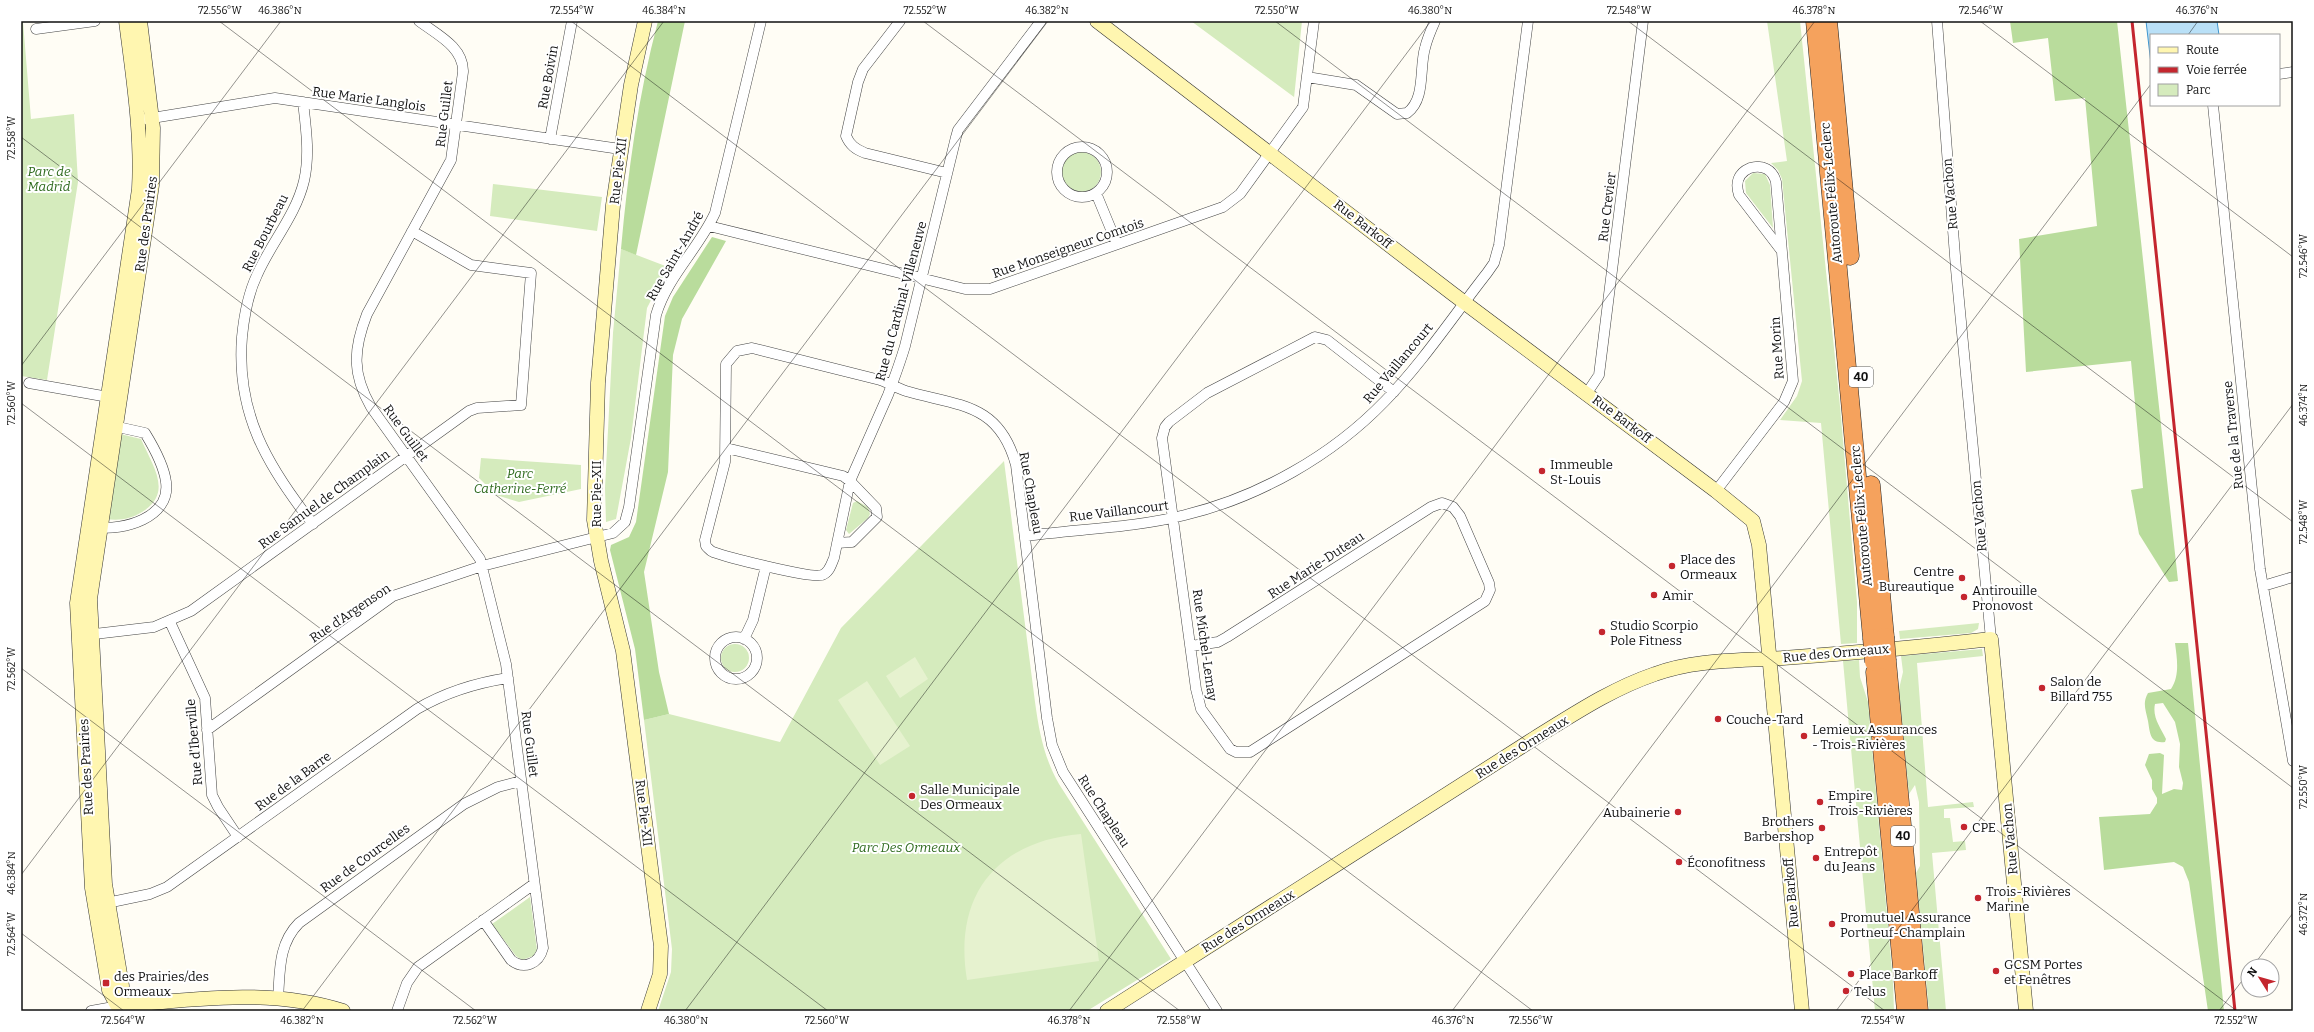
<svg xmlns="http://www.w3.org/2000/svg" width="2314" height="1032" viewBox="0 0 2314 1032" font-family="Bitter,serif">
  <rect width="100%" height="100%" fill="#fffdf5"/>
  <path fill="#d5ebbd" d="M 21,21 L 29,21 L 23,22 L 31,119 L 74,114 L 78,182 L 47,380 L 21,376 Z
    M 1191,21 L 1302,21 L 1294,98 L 1294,97 Z
    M 1767,21 L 1800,21 L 1840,406 L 1857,602 L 1857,643 L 1841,644 L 1821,423 L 1780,420 L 1797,396 L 1802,381 L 1782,179 L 1778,170 L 1771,163 L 1787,161 Z
    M1061 172a20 20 0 1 1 40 0a20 20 0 1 1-40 0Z
    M 1753,173 L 1765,174 L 1770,185 L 1773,228 L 1746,193 L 1745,181 Z
    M 493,184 L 602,197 L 597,231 L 490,216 Z
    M 621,249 L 668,267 L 647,308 L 631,438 L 616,519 L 606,522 L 605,488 L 613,333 Z
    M 120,434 L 141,439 C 152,465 174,493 142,512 C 131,519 119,521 106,519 Z
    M 481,458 L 581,465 L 581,489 L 519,502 L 496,495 L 479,478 Z
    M 1004,461 L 1035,702 C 1039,731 1044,758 1059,784 L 1171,959 L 1087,1011 L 658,1011 L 671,972 L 672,949 L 644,720 L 669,714 L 780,742 L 841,628 Z
    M 857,501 L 868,507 L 870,514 L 868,518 L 849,534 L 846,530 L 853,503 Z
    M 1979,623 L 1978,629 L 1971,633 L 1900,639 L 1899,631 Z
    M721 658a14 14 0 1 1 28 0a14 14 0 1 1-28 0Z
    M 1982,649 L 1983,656 L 1917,663 L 1928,807 L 1973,802 L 1974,807 L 1944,809 L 1944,818 L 1950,818 L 1953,842 L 1965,841 L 1966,850 L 1932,853 L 1946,1011 L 1929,1011 L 1916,873 L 1920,866 L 1919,802 L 1915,785 L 1909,794 L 1899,689 L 1903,672 L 1901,656 Z
    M 1859,660 L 1860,677 L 1868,702 L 1893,982 L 1894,1011 L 1875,1011 L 1843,661 Z
    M 530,897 L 537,950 L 533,956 L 522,960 L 516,956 L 492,924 Z"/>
  <path fill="#b9dc9c" d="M 658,21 L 685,21 L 636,255 L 621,249 C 628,172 638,96 658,21 Z
    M 2010,21 L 2117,21 L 2178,581 L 2169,582 L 2139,534 L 2131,490 L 2143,488 L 2131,361 L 2026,372 L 2019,239 L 2097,226 L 2085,98 L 2055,101 L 2048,38 L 2013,43 Z
    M 712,237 L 726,241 L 682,319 L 673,355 L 668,472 L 644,572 L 659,672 L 669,714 L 644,720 L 635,649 L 610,550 L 611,545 L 629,537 L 636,522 L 665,316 L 673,297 Z
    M 2175,643 L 2188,643 L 2224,1011 L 2208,1011 L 2189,882 L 2183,867 L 2174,862 L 2104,870 L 2099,817 L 2150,814 L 2157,803 L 2157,798 L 2152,789 L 2152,780 L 2145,765 L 2149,754 L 2160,753 L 2164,755 L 2162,794 L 2174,789 L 2182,790 L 2183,783 L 2179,767 L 2180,744 L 2175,722 L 2163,703 L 2155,704 C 2152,718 2161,728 2166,739 L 2165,742 C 2150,744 2150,733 2148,721 C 2146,711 2142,703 2148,693 L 2171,689 C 2180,675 2177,659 2175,643 Z"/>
  <path fill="#e6f2cf" d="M 915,657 L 928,679 L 900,698 L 886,676 Z
    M 867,681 L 910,746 L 880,765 L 838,700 Z
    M 1081,834 L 1099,961 L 967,980 C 953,896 996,841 1081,834 Z"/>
  <path fill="#b9e0f7" stroke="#3f96cf" d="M 2146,21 L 2217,21 L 2219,35 L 2151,35 L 2151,64 Z"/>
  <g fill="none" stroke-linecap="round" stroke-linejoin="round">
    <defs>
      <path id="street" d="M 419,21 C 436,34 464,47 463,72 L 451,160 L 367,314 C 353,350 352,374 371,407 L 480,559 L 506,664 L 543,948 C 539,964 524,970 511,960 L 483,920
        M 900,21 L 863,69 L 858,82 L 846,136 C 850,145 855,149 865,153 L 947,173
        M 1041,21 L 958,130 L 956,137 L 905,346 C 900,363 894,379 888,395 L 850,481 L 834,558 C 831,565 829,573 822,575 C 812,579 727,557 713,552 C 710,551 709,549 706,546 L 705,540 L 725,462 L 726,364 L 737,351 L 752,348 L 880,380 C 889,383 897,388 906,391 C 957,406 999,402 1016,465 L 1047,718 L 1052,745 L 1063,772 L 1217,1011
        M 1937,21 L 1956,269 L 1991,639
        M 36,29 L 95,21
        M 2279,74 L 2293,72
        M 1307,77 L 1356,85 L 1397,114 L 1407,113 C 1426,99 1419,68 1425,48 C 1427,39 1431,30 1435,21
        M 303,102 C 306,128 310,155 304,181 C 296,215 271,243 257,275 C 248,294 244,316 242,337 C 236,413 267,466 313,524
        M 2213,105 L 2260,569 L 2293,761
        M 146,119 L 275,98 L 620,149
        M 550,139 L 572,21
        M1057 172a25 25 0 1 1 50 0a25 25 0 1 1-50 0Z
        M 1096,193 L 1117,244
        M 709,226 L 965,289 L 990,289 L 1223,207 L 1240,194 L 1303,107 L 1314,21
        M 29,383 L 114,398
        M 1587,393 L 1599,375 L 1643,21
        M 726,448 L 843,476 L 850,481 L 876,508 L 877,517 L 852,542 L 837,543
        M 1716,491 L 1784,402 L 1793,381 L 1776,182 C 1773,170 1763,164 1750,168 C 1738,173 1735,183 1739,195 L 1781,250
        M 96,527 C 123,531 171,518 166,482 C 164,466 153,446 145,433 L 109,425
        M 1026,536 C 1078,529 1134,528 1185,515 C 1259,497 1332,456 1385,401 C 1423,362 1454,315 1487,273 L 1494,263 L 1499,245 L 1528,21
        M 2263,586 L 2293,577
        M 170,622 L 205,698 L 212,795 L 218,807 L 238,837
        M 86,635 L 154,627 L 191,611 L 469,411 L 477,408 L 521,405 L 531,273 L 471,265 L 412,231
        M715 658a21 21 0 1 1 42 0a21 21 0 1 1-42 0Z
        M 744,639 L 753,620 L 766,566
        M 1191,646 L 1218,642 L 1227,637 L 1431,507 L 1442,503 L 1453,507 L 1460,516 L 1489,583 L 1490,590 L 1485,601 L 1250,752 L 1236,752 L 1230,749 L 1201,709 L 1196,689 L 1162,438 L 1165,427 L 1169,422 L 1207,393 L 1315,337 L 1327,340 L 1394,392
        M 207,730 L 393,596 L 482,566 L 613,533 L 625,522 L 629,507 L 656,315 C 667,277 699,248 715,213 L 761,21
        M 102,904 L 150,894 L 167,887 L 417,709 C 446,692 475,683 508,678
        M 278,999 C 280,972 278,944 299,923 L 464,804 L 498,787 L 521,781
        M 91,1011 L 119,1006
        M 397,1011 L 407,983 L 418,967 L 534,884"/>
      <path id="secondary" d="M 645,21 L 631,85 L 613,205 L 598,383 L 594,520 L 601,561 L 623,651 L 661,946 L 660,974 L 648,1011
        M 1097,21 L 1453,294 L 1716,491 L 1753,521 L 1759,545 L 1802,1011
        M 119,1006 L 122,986 L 105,884 L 90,599 L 152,185 L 153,128 L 140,21
        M 119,1006 C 193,999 271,988 343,1011
        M 120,1011 L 109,990 L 92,888 L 77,603 L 139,189 C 142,132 133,77 126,21
        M 1107,1011 L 1535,738 C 1574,714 1611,689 1655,674 C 1696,659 1740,661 1783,658 C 1852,653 1922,647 1991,639 L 2026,1011"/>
      <path id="highway" d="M 1815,21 L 1872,638
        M 1828,21 L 1850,256
        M 1871,485 L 1885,637
        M 1887,661 L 1919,1011
        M 1875,672 L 1906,1011"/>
    </defs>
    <use href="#street" stroke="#444" stroke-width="11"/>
    <use href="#secondary" stroke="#333" stroke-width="15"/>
    <use href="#highway" stroke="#222" stroke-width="19"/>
    <use href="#street" stroke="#fff" stroke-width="10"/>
    <use href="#secondary" stroke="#fff6b0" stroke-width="14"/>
    <use href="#highway" stroke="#f5a25d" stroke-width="18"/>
    <path stroke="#c4262e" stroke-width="3" d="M 2132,21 L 2235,1011"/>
    <defs>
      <path id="highway-bridge" d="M 1885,637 L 1887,661
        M 1872,638 L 1874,662"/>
    </defs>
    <use href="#highway-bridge" stroke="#222" stroke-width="19" stroke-linecap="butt"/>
    <use href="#highway-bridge" stroke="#f5a25d" stroke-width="18"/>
  </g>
  <path fill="none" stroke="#111" stroke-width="1" stroke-opacity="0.45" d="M 219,21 L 1533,1011M 571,21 L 1885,1011M 923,21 L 2237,1011M 1275,21 L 2293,788M 1628,21 L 2293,522M 1980,21 L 2293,257M 2188,35 L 2198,21M 21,137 L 1180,1011M 21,366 L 281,21M 21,403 L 828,1011M 21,668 L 476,1011M 21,875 L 664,21M 21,933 L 124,1011M 2253,966 L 2293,913M 302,1011 L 1048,21M 685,1011 L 1431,21M 1069,1011 L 1815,21M 1452,1011 L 2151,84M 1836,1011 L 2293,404M 2219,1011 L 2248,973"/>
  <g fill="#c4262e" stroke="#fff" stroke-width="1.5">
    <circle cx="1542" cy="471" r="4"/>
    <circle cx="1672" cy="566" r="4"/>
    <circle cx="1962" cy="578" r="4"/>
    <circle cx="1654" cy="595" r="4"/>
    <circle cx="1964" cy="597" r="4"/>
    <circle cx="1602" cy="632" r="4"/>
    <circle cx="2042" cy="688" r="4"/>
    <circle cx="1718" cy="719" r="4"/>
    <circle cx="1804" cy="736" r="4"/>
    <circle cx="912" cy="796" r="4"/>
    <circle cx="1820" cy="802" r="4"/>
    <circle cx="1678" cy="812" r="4"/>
    <circle cx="1964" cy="827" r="4"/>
    <circle cx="1822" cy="828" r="4"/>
    <circle cx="1816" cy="858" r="4"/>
    <circle cx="1679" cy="862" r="4"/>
    <circle cx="1978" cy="898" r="4"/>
    <circle cx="1832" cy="924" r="4"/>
    <circle cx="1996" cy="971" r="4"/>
    <circle cx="1851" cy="974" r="4"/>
    <rect x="102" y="979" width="8" height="8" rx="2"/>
    <circle cx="1846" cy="991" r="4"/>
  </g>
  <g text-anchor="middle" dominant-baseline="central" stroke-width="4" stroke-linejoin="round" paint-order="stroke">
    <g fill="#fff" stroke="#585858" stroke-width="1">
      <rect x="1849" y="367" width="24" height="20" rx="3"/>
      <rect x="1891" y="826" width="24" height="20" rx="3"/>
    </g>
    <g font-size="12" font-weight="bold" fill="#111">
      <text x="1861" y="377">40</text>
      <text x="1903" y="836">40</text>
    </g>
    <g font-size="13" fill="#111" stroke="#fff">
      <text transform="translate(548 77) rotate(-80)">Rue Boivin</text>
      <text transform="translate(369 99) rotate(8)">Rue Marie Langlois</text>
      <text transform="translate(444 114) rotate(-83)">Rue Guillet</text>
      <text transform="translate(618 171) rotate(-83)">Rue Pie-XII</text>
      <text transform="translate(1831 193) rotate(-95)">Autoroute Félix-Leclerc</text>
      <text transform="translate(1950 194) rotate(-95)">Rue Vachon</text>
      <text transform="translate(1607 207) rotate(-83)">Rue Crevier</text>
      <text transform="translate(146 224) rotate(-82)">Rue des Prairies</text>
      <text transform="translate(1363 224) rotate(38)">Rue Barkoff</text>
      <text transform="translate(265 233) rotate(-63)">Rue Bourbeau</text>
      <text transform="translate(1068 248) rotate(-19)">Rue Monseigneur Comtois</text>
      <text transform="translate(675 256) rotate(-60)">Rue Saint-André</text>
      <text transform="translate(901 301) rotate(-75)">Rue du Cardinal-Villeneuve</text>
      <text transform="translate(1777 348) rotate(-94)">Rue Morin</text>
      <text transform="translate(1398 363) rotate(-50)">Rue Vaillancourt</text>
      <text transform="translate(1622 419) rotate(37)">Rue Barkoff</text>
      <text transform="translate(406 433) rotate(54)">Rue Guillet</text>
      <text transform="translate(2233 435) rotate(-96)">Rue de la Traverse</text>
      <text transform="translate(1031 493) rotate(80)">Rue Chapleau</text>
      <text transform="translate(596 494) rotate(-90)">Rue Pie-XII</text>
      <text transform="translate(324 499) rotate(-36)">Rue Samuel de Champlain</text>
      <text transform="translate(1119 511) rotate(-7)">Rue Vaillancourt</text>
      <text transform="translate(1861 516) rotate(-95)">Autoroute Félix-Leclerc</text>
      <text transform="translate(1979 516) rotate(-95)">Rue Vachon</text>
      <text transform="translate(1316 565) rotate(-33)">Rue Marie-Duteau</text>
      <text transform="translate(350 613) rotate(-34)">Rue d'Argenson</text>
      <text transform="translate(1205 645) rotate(82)">Rue Michel-Lemay</text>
      <text transform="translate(1836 653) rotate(-5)">Rue des Ormeaux</text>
      <text transform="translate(194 742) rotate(-95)">Rue d'Iberville</text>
      <text transform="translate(530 744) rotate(83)">Rue Guillet</text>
      <text transform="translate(1522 747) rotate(-32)">Rue des Ormeaux</text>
      <text transform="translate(86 767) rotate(-93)">Rue des Prairies</text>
      <text transform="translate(293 781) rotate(-36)">Rue de la Barre</text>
      <text transform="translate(1104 811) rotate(57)">Rue Chapleau</text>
      <text transform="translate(644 813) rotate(83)">Rue Pie-XII</text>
      <text transform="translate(2010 839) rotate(-95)">Rue Vachon</text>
      <text transform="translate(365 858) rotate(-36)">Rue de Courcelles</text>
      <text transform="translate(1791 893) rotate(-95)">Rue Barkoff</text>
      <text transform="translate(1248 921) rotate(-32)">Rue des Ormeaux</text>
    </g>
    <g font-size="13" font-style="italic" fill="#2f6b1f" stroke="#fff">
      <text x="49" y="171">Parc de<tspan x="49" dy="15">Madrid</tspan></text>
      <text x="520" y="473">Parc<tspan x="520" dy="15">Catherine-Ferré</tspan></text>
      <text x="906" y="847">Parc Des Ormeaux</text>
    </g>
    <g font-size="13" fill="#111" stroke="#fff" text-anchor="start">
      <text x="1550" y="464">Immeuble<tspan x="1550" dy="15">St-Louis</tspan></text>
      <text x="1680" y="559">Place des<tspan x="1680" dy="15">Ormeaux</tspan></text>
      <text x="1954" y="571" text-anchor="end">Centre<tspan x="1954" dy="15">Bureautique</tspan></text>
      <text x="1972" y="590">Antirouille<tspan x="1972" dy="15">Pronovost</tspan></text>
      <text x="1662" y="595">Amir</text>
      <text x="1610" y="625">Studio Scorpio<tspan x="1610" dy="15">Pole Fitness</tspan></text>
      <text x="2050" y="681">Salon de<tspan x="2050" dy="15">Billard 755</tspan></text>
      <text x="1726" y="719">Couche-Tard</text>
      <text x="1812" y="729">Lemieux Assurances<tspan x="1812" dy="15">- Trois-Rivières</tspan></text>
      <text x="920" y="789">Salle Municipale<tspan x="920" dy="15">Des Ormeaux</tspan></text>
      <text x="1828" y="795">Empire<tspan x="1828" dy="15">Trois-Rivières</tspan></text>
      <text x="1670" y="812" text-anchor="end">Aubainerie</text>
      <text x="1814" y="821" text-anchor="end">Brothers<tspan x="1814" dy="15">Barbershop</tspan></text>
      <text x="1972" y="827">CPE</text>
      <text x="1824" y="851">Entrepôt<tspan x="1824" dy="15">du Jeans</tspan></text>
      <text x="1687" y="862">Éconofitness</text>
      <text x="1986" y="891">Trois-Rivières<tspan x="1986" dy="15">Marine</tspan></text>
      <text x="1840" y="917">Promutuel Assurance<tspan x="1840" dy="15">Portneuf-Champlain</tspan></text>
      <text x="2004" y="964">GCSM Portes<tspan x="2004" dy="15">et Fenêtres</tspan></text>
      <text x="1859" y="974">Place Barkoff</text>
      <text x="114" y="976">des Prairies/des<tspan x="114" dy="15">Ormeaux</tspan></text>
      <text x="1854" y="991">Telus</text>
    </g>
  </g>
  <rect width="2314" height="1032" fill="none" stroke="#ffffff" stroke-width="44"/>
  <rect x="2150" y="34" width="130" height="72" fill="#ffffff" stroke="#a0a0a0"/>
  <rect x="2158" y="47" width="20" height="6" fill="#fff6b0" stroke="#a0a0a0"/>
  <text x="2186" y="54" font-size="12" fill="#111111">Route</text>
  <rect x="2158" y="67" width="20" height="6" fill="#c4262e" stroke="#a0a0a0"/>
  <text x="2186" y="74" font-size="12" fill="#111111">Voie ferrée</text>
  <rect x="2158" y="84" width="20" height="12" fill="#d5ebbd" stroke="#a0a0a0"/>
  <text x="2186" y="94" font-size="12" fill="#111111">Parc</text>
  <g transform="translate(2260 978) rotate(307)"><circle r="19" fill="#ffffff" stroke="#a0a0a0"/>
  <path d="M0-3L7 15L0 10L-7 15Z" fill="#c4262e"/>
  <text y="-6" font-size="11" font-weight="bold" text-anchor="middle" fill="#111111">N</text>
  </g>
  <rect x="22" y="22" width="2270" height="988" fill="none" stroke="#111" stroke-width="1.5"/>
  <g font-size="10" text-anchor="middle" fill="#111">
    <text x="220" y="14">72.556°W</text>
    <text x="280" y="14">46.386°N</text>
    <text x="572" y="14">72.554°W</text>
    <text x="664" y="14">46.384°N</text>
    <text x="925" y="14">72.552°W</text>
    <text x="1047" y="14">46.382°N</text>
    <text x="1277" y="14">72.550°W</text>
    <text x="1430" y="14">46.380°N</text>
    <text x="1629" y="14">72.548°W</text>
    <text x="1814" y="14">46.378°N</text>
    <text x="1981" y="14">72.546°W</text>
    <text x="2197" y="14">46.376°N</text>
    <text transform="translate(11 138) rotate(-90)" y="4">72.558°W</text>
    <text transform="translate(2303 256) rotate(-90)" y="4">72.546°W</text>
    <text transform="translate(11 403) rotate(-90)" y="4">72.560°W</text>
    <text transform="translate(2303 405) rotate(-90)" y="4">46.374°N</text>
    <text transform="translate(2303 522) rotate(-90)" y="4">72.548°W</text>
    <text transform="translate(11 669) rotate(-90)" y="4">72.562°W</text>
    <text transform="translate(2303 787) rotate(-90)" y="4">72.550°W</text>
    <text transform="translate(11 873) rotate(-90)" y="4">46.384°N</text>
    <text transform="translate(2303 914) rotate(-90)" y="4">46.372°N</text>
    <text transform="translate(11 934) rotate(-90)" y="4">72.564°W</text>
    <text x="123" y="1024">72.564°W</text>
    <text x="302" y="1024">46.382°N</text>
    <text x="475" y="1024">72.562°W</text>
    <text x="686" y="1024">46.380°N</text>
    <text x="827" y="1024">72.560°W</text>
    <text x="1069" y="1024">46.378°N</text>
    <text x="1179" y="1024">72.558°W</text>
    <text x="1453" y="1024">46.376°N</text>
    <text x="1531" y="1024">72.556°W</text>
    <text x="1883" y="1024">72.554°W</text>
    <text x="2236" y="1024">72.552°W</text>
  </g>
</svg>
